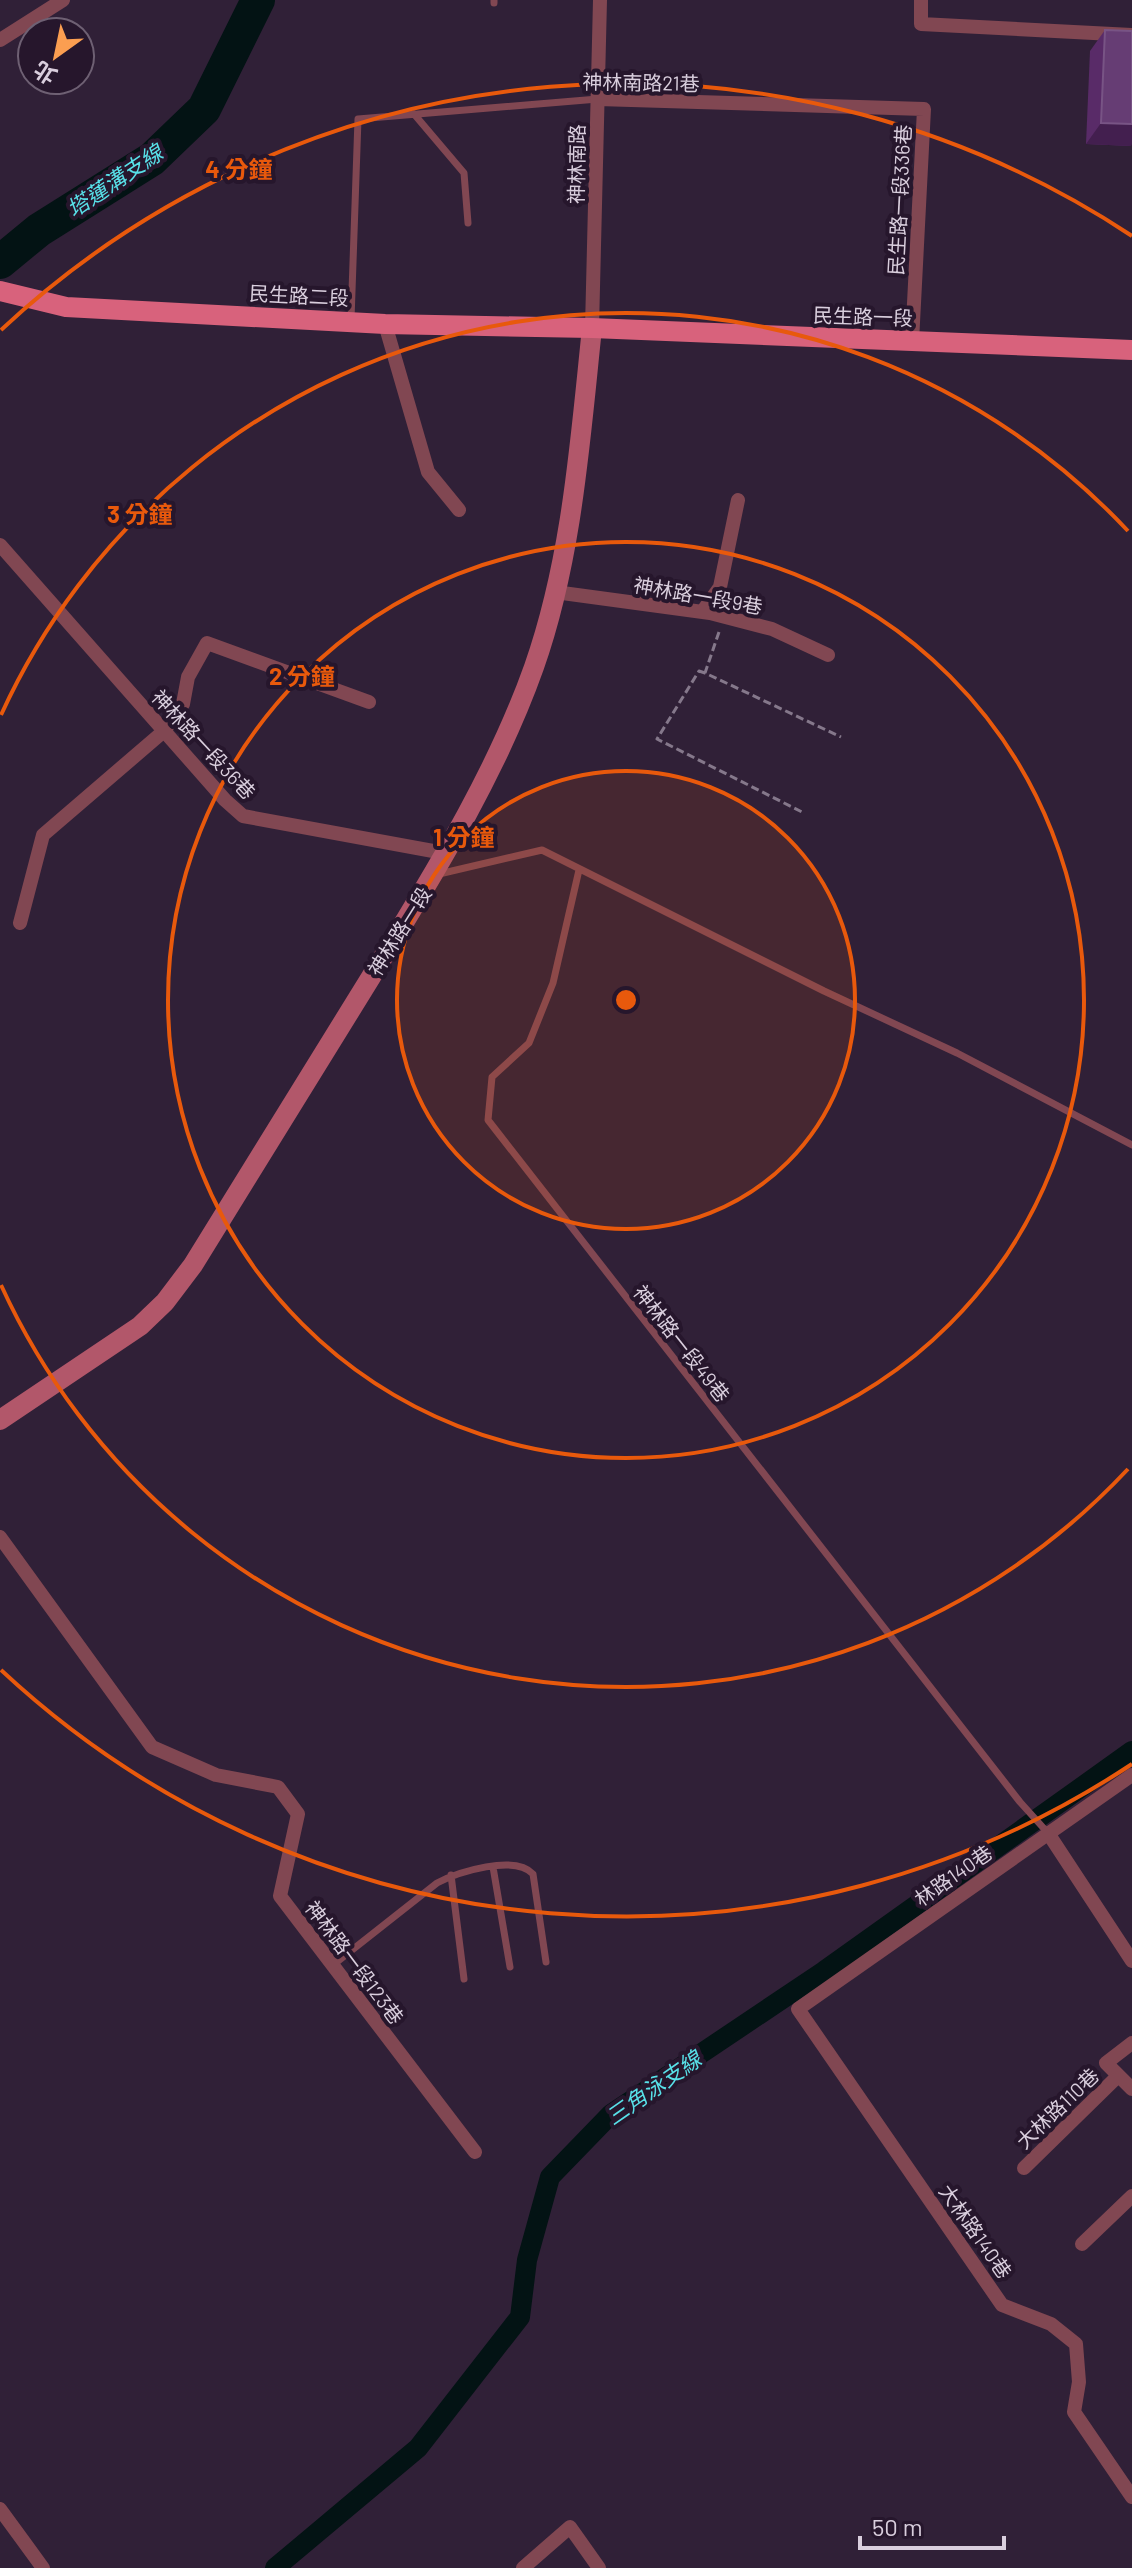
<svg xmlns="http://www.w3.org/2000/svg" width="1132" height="2568" viewBox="0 0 1132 2568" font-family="Barlow,'Noto Sans TC',sans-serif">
  <rect width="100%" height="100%" fill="#302037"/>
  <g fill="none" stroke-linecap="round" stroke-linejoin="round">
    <path stroke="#031314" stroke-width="20" d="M 275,2568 L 418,2448 L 520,2317 L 527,2260 L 550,2177 L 611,2114 L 824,1971 L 1132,1751"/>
    <path stroke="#031314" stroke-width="34" d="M 0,262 L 39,230 L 152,159 L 204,109 L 258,0"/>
    <path stroke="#85788b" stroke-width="3" stroke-dasharray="8 4" stroke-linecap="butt" d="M 719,632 L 705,673 L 841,737
      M 705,673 L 699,671 L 657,739 L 802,812"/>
    <path stroke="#814752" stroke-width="7" d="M 494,3 L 494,0
      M 414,114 L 464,173 L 468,223
      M 351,320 L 358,119 L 598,99
      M 579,870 L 553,983 L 529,1043 L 492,1077 L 488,1120 L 1020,1802 L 1048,1833
      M 439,874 L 542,850 L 824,991 L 957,1053 L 1132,1145
      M 493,1867 L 510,1967
      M 451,1875 L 464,1979
      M 333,1965 L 437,1883 C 458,1872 515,1854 533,1874 L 546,1962"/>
    <path stroke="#814752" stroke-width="14" d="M 921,0 L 921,24 L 1132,35
      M 0,40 L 63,0
      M 598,99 L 924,109 L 912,342
      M 385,324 L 428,472 L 459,510
      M 592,328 L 600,0
      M 0,545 L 225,800 L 243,816 L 444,853
      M 555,592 L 710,613 L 772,629 L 828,655
      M 702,612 L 720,587 L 738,500
      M 20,923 L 43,835 L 164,731 L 183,704 L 188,677 L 207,643 L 369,702
      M 0,1537 L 152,1747 L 216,1775 L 278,1787 L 298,1814 L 280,1896 L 475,2152
      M 1132,1775 L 798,2009 L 1002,2305 L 1051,2324 L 1076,2344 L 1079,2382 L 1074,2412 L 1132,2497
      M 1048,1833 L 1132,1961
      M 1132,2043 L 1106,2063 L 1132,2089
      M 1024,2168 L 1118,2076
      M 1082,2244 L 1132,2196
      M 0,2509 L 43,2568
      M 523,2568 L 570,2527 L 599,2568"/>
    <path stroke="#b2576a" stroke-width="20" d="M 0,1420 L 140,1326 L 165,1302 L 193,1265 C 252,1169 311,1073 371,977 C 431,878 495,777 534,667 C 572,559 580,442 592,328"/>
    <path stroke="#d8627c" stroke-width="20" d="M 0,291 L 66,307 L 385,324 L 592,328 L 1132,350"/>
  </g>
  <path fill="#592b68" d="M 1105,30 L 1131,146 L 1086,144 L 1090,51 Z"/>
  <path fill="#431f4f" d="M 1101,123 L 1132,124 L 1132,144 L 1131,146 L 1086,144 Z"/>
  <path fill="#663d74" stroke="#785485" stroke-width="2" d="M 1105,30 L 1132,31 L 1132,124 L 1101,123 Z"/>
  <circle cx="626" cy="1000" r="229" fill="#e8590c" fill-opacity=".12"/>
  <g fill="none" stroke="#e8590c" stroke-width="4">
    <circle cx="626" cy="1000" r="229"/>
    <circle cx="626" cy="1000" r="458"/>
    <path d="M1128 1469A687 687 0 0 1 1 1285M1 715A687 687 0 0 1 1128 531"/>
    <path d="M1132 1764A916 916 0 0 1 1 1670M1 330A916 916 0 0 1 1132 236"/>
  </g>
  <g text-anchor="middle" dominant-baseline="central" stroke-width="8" stroke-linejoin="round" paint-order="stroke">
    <g font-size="20" fill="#d9cedd" stroke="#26162c">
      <text transform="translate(641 82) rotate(1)">神林南路21巷</text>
      <text transform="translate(576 164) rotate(-89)">神林南路</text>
      <text transform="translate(899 200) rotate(-87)">民生路一段336巷</text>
      <text transform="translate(299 295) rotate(3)">民生路二段</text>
      <text transform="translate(863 316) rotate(2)">民生路一段</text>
      <text transform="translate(698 595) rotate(10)">神林路一段9巷</text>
      <text transform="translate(204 744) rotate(47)">神林路一段36巷</text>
      <text transform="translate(399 931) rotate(-58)">神林路一段</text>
      <text transform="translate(682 1343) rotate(52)">神林路一段49巷</text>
      <text transform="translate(953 1875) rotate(-35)">林路140巷</text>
      <text transform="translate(355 1962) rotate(53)">神林路一段123巷</text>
      <text transform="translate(1057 2108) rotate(-44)">大林路110巷</text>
      <text transform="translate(976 2231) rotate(55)">大林路140巷</text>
    </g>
    <g font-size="22" font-style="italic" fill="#58e0e8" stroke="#26162c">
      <text transform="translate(114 180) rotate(-34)">塔蓮溝支線</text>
      <text transform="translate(653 2087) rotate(-35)">三角泳支線</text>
    </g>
  </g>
  <circle cx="626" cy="1000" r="12" fill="#e8590c" stroke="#26162c" stroke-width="4"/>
  <g font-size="24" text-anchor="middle" font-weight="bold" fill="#e8590c" stroke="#26162c" stroke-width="8" stroke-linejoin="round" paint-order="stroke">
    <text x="239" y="178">4 分鐘</text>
    <text x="140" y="523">3 分鐘</text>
    <text x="302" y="685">2 分鐘</text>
    <text x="464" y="846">1 分鐘</text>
  </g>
  <g transform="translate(56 56) rotate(213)"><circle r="38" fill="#26162c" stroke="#6e6073" stroke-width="2"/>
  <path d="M0-6L14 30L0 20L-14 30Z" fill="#fb9e51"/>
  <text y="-12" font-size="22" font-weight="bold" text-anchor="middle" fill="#d9cedd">北</text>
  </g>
  <path d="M860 2536v12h144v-12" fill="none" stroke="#d9cedd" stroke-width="4"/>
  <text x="872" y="2536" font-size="24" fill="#d9cedd" stroke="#26162c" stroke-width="6" paint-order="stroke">50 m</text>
</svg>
